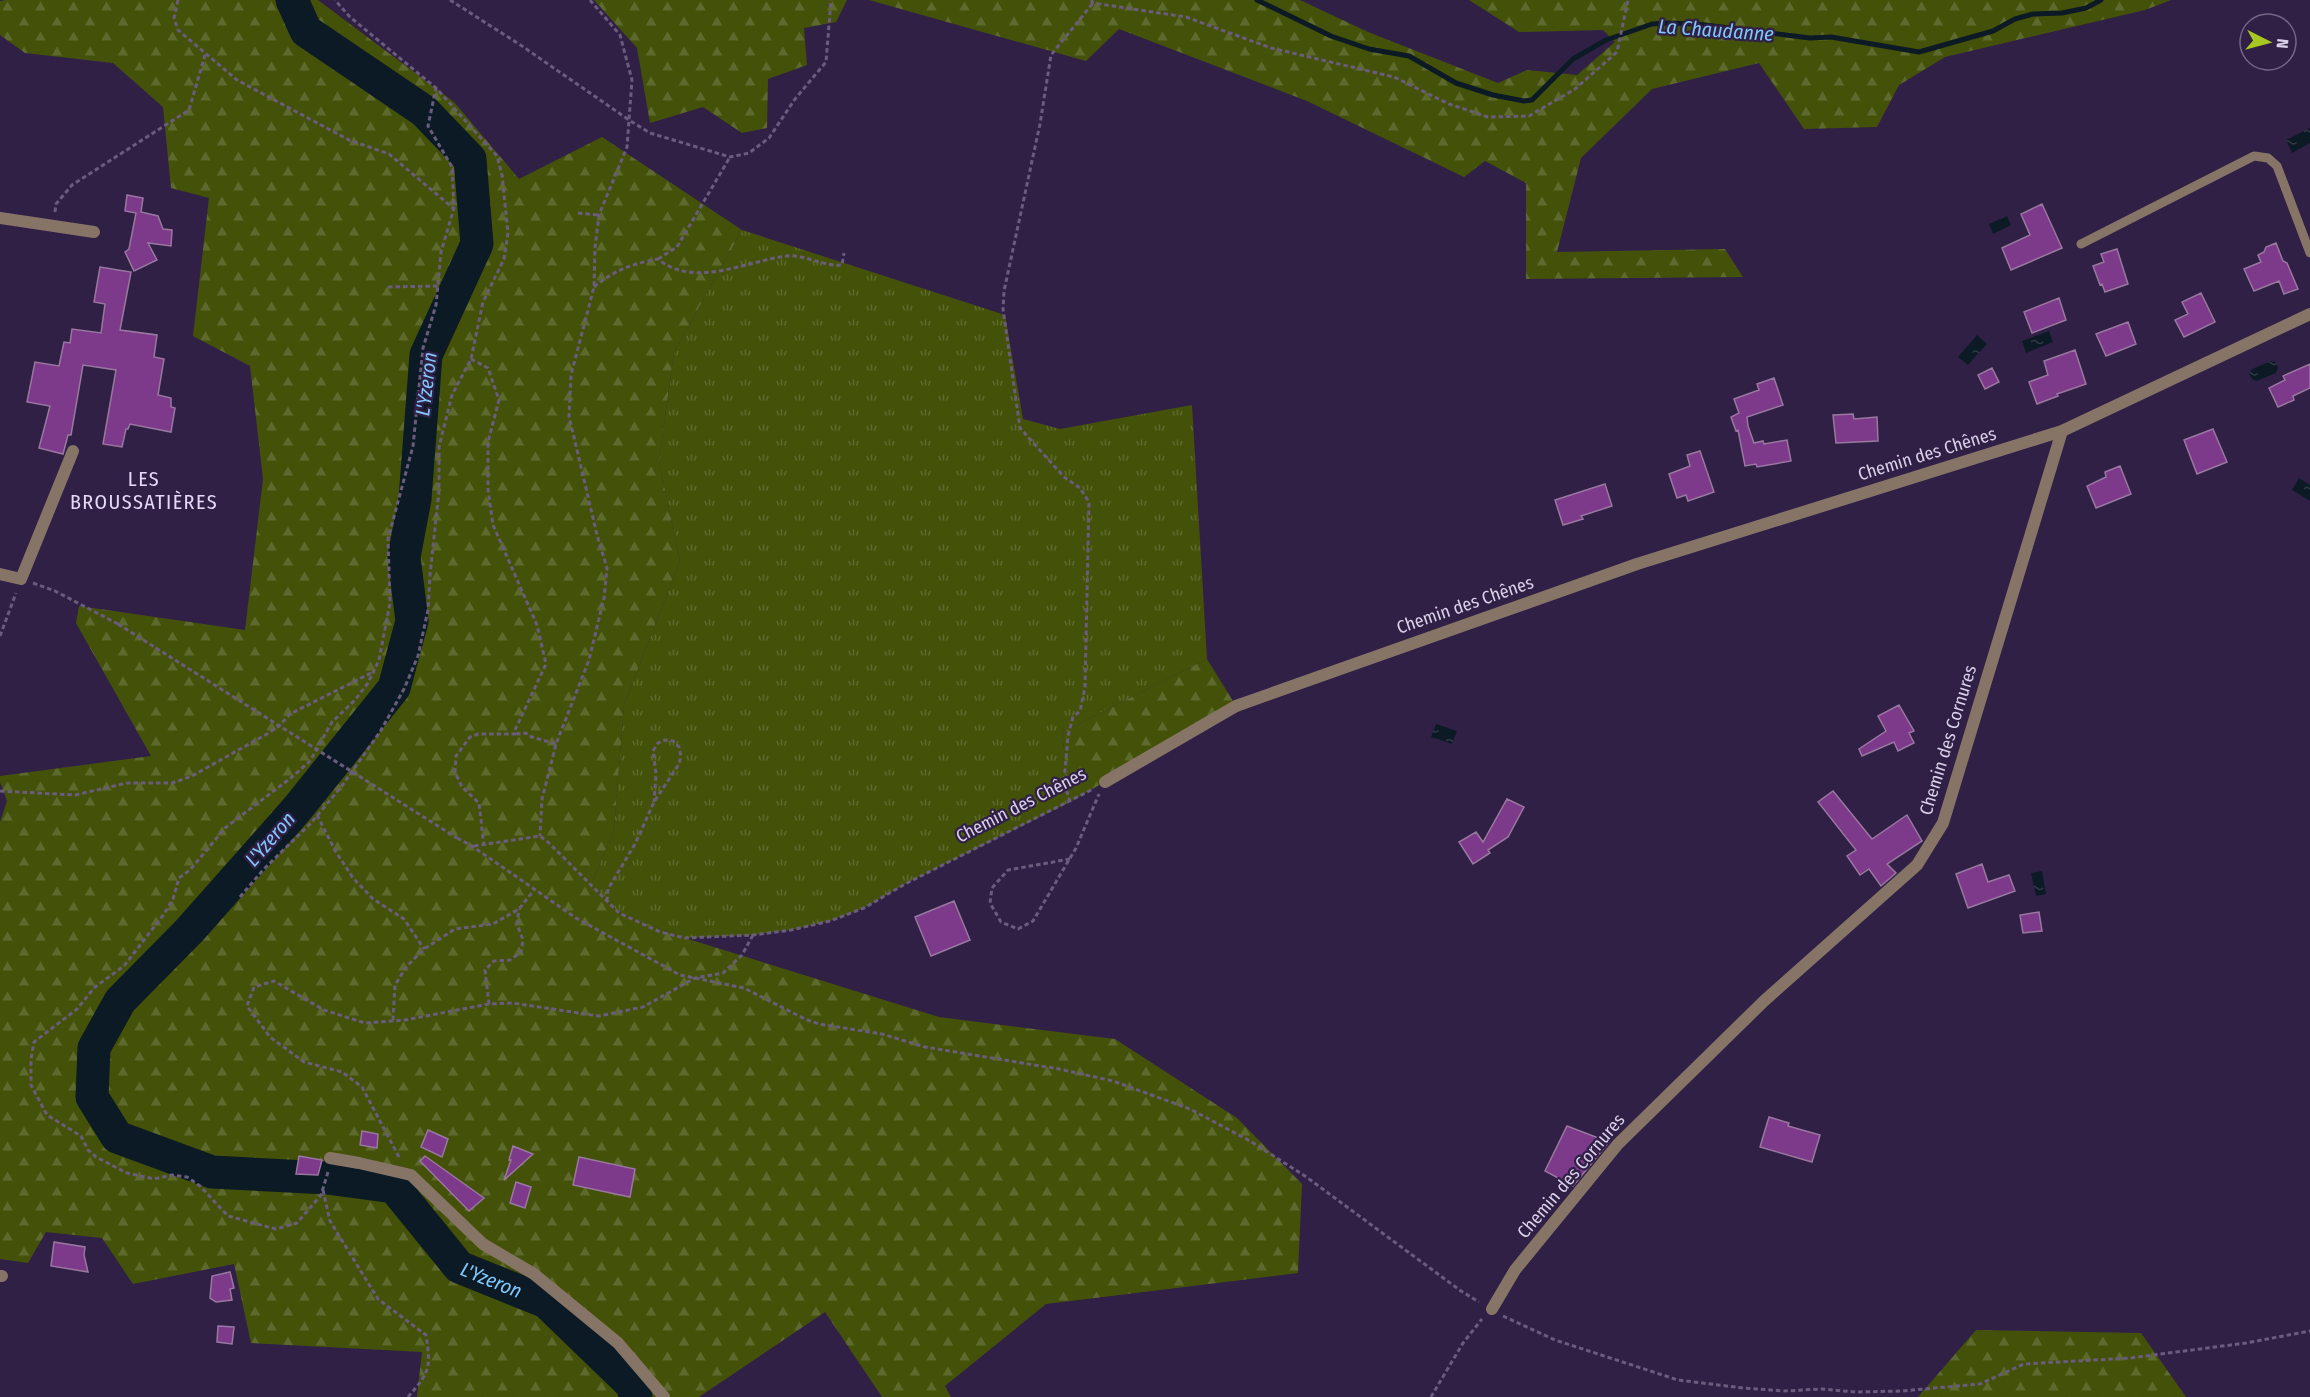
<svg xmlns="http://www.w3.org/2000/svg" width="2310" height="1397" viewBox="0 0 2310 1397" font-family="'Fira Sans Condensed',sans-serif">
  <defs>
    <pattern id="grass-tufts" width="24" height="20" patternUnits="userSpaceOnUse" patternTransform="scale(1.5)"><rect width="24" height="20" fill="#445209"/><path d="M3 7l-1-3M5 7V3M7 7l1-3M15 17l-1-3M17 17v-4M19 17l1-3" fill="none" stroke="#5e6a2d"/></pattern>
    <pattern id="forest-firs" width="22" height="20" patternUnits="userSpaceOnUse" patternTransform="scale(1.5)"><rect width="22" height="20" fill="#445209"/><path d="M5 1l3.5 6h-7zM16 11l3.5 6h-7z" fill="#5e6a2d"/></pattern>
    <pattern id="water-ripples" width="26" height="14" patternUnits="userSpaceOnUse" patternTransform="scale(1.5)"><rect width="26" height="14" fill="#0c1a25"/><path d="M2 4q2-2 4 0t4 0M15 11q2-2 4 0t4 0" fill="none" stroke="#2f3a45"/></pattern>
  </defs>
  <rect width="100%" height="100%" fill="#302046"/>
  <path fill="url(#grass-tufts)" d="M 742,230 L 1005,315 L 1023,419 L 1060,429 L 1192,405 L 1207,659 L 1062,732 L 1070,802 L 905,884 L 864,908 L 830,921 L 791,930 L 753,935 L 685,938 L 619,913 L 591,885 L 614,830 L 624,705 L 680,561 L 659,461 L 674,352 Z"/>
  <path fill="url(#forest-firs)" d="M 6,0 L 318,0 L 454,102 L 519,179 L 602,137 L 742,230 L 674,352 L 659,461 L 680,561 L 624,705 L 614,830 L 591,885 L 619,913 L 685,938 L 939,1017 L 1115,1039 L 1237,1118 L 1302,1184 L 1298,1273 L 1046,1304 L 945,1386 L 951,1397 L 882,1397 L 825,1312 L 699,1397 L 417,1397 L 422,1352 L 251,1343 L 234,1264 L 133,1284 L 102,1238 L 46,1232 L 28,1263 L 0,1259 L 0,822 L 7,801 L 0,782 L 0,776 L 151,756 L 76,623 L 79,606 L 245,630 L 263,479 L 250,366 L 193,336 L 209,198 L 171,188 L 163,107 L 113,63 L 25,53 L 0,35 L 0,1 Z
    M 594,0 L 847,0 L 836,22 L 804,28 L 807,65 L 768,79 L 767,128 L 742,133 L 703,107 L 650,123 L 637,48 Z
    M 869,0 L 1300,0 L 1368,32 L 1498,83 L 1527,70 L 1577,75 L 1615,42 L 1603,30 L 1519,32 L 1469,0 L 2171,0 L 2145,10 L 1945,57 L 1899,85 L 1877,127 L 1804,129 L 1759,63 L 1652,89 L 1581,158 L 1557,252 L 1725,249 L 1743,277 L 1526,279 L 1526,183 L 1485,161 L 1464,177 L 1307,101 L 1119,29 L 1086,61 Z
    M 1207,659 L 1236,706 L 1070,802 L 1062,732 Z
    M 1976,1330 L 2141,1333 L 2186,1397 L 1918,1397 Z"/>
  <path fill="url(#water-ripples)" d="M 2310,128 L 2310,143 L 2292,153 L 2286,140 Z
    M 2007,216 L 2011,225 L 1993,234 L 1989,224 Z
    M 2049,331 L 2053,342 L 2026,353 L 2022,341 Z
    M 1977,335 L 1987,344 L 1968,365 L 1958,357 Z
    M 2271,361 L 2276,362 L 2278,368 L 2276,373 L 2257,381 L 2252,379 L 2249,374 L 2252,369 Z
    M 2299,478 L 2310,485 L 2310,501 L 2292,490 Z
    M 1436,724 L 1457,731 L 1452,744 L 1431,737 Z
    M 2042,871 L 2046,894 L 2036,896 L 2031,873 Z"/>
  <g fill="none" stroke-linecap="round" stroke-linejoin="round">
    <path stroke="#0c1a25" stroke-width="5" d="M 1257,0 L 1331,36 L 1369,49 L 1409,56 L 1456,83 L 1493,95 L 1524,101 L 1532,100 L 1573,59 L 1606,40 L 1652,24 L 1668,23 L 1697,24 L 1810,38 L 1831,37 L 1919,52 L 1993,31 L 2015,19 L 2033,14 L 2062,13 L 2086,8 L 2101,0"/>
    <path stroke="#0c1a25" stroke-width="33" id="s1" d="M 292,0 L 306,31 L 424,111 L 470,159 L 477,244 L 426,355 L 415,499 L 404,557 L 412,621 L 394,688 L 297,809 L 190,930 L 120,1001 L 94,1048 L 92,1097 L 117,1137 L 212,1172 L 327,1178 L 394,1187 L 459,1267 L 546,1302 L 632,1385 L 636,1397"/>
  </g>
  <path fill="#7d398a" stroke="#99789f" stroke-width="1.5" d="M 127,195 L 143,198 L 141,212 L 158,216 L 163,229 L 172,230 L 171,246 L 148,243 L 157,260 L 134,271 L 125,252 L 129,249 L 136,213 L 125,211 Z
    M 2042,204 L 2062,248 L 2011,270 L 2002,248 L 2030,235 L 2021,214 Z
    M 2276,243 L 2283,261 L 2287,263 L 2298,289 L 2284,294 L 2279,281 L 2254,291 L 2244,269 L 2261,262 L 2258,255 L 2264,252 L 2266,247 Z
    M 2117,249 L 2128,284 L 2105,292 L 2102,284 L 2100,285 L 2093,266 L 2104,262 L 2101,254 Z
    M 100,267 L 131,272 L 120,330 L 157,335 L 154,357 L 164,359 L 158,395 L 171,398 L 171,407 L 175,408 L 171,432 L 130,424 L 128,429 L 126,429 L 122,447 L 103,444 L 116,370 L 83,365 L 71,435 L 68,435 L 63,454 L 39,448 L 50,406 L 27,402 L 35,362 L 59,366 L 64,342 L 70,343 L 72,329 L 101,333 L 105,304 L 94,302 Z
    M 2201,293 L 2215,322 L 2184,337 L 2175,320 L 2188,314 L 2182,302 Z
    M 2059,298 L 2066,320 L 2032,333 L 2024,312 Z
    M 2128,322 L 2136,344 L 2106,356 L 2096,334 Z
    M 2075,350 L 2086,384 L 2057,394 L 2058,396 L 2037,404 L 2029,382 L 2048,375 L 2044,361 Z
    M 2310,364 L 2310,388 L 2293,396 L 2294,400 L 2278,407 L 2269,388 L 2285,380 L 2283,376 Z
    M 1992,368 L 1999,382 L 1985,389 L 1978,375 Z
    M 1774,378 L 1783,405 L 1747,417 L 1748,426 L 1754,443 L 1763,441 L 1764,444 L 1787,440 L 1791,461 L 1757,467 L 1756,464 L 1745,466 L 1738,430 L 1736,431 L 1731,417 L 1739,413 L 1734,399 L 1759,390 L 1757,384 Z
    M 1853,414 L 1854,419 L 1877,417 L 1878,441 L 1836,443 L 1833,415 Z
    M 2213,429 L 2227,462 L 2197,474 L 2184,440 Z
    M 1700,451 L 1714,492 L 1688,501 L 1686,495 L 1677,498 L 1669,474 L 1690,466 L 1687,455 Z
    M 2120,466 L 2131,494 L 2096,508 L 2087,486 L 2106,477 L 2105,472 Z
    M 1605,484 L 1612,506 L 1581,516 L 1583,519 L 1563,525 L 1555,500 Z
    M 1899,705 L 1914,731 L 1909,733 L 1914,743 L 1898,751 L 1894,742 L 1862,756 L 1859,749 L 1886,731 L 1878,716 Z
    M 1833,791 L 1872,839 L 1907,815 L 1922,841 L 1887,864 L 1896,873 L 1881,886 L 1869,869 L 1860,875 L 1847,856 L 1856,850 L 1818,802 Z
    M 1507,799 L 1524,807 L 1508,837 L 1488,850 L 1490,853 L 1473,864 L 1459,842 L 1476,832 L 1483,842 Z
    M 1982,864 L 1988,882 L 2009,875 L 2015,891 L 1968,908 L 1956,874 Z
    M 954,901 L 970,940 L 931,956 L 915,917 Z
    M 2039,912 L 2042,931 L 2023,933 L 2020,915 Z
    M 1769,1117 L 1789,1123 L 1788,1126 L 1820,1135 L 1812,1162 L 1760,1147 Z
    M 1567,1126 L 1609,1142 L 1573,1186 L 1545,1171 Z
    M 428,1130 L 448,1139 L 442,1157 L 421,1147 Z
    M 362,1131 L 378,1134 L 377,1148 L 360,1145 Z
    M 513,1146 L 533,1154 L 504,1180 L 511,1160 L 509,1160 Z
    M 299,1156 L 322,1160 L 318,1175 L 296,1174 Z
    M 425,1156 L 484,1198 L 469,1211 L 420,1161 Z
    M 579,1157 L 635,1169 L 630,1197 L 573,1185 Z
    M 516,1182 L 531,1187 L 525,1208 L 510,1203 Z
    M 54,1242 L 85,1247 L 84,1255 L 88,1272 L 51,1266 Z
    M 230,1272 L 234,1288 L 230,1289 L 232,1300 L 216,1302 L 210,1298 L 212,1276 Z
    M 218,1326 L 234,1327 L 232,1344 L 217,1342 Z"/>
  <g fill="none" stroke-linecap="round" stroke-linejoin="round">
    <path stroke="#695c7d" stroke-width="3" stroke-dasharray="4.5 3" stroke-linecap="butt" d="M 178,0 L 174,18 L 178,30 L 237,80 L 349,140 L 389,154 L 453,208
      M 450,0 L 522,46 L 629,120 L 627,147 L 599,215 L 595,248 L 594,287 L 571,375 L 569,416 L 597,535 L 607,568 L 604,598 L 589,660 L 556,744 L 542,799 L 540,836
      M 590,0 L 620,35 L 632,80 L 629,120 L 650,133 L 730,157 L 749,153 L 769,138 L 795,99 L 826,62 L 831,0
      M 1091,0 L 1093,3 L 1186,17 L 1271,48 L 1394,77 L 1449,104 L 1488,117 L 1529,116 L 1575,89 L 1617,52 L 1628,0
      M 55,212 L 56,204 L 72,185 L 189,110 L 205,55
      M 578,213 L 599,215
      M 658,259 L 677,247 L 730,157
      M 388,287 L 438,286
      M 594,287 C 615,270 631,264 658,259 C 695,289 746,261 787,256 C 805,254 823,267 842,265 L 844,253
      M 471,359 L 488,368 L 499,400 L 488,442 L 488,489 L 493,525 L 537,625 L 546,664 L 515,730 L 518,734 L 526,733 L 529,736 L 556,744
      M 33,583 L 55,591 L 118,624
      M 0,636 L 16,593
      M 0,791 L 75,795 L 127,783 L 172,783 L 192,776 L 267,734 L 279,726 L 290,714 L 375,671
      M 1070,802 L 1064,782 L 1068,736 L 1073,717 L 1080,711 L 1085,687 L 1089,502 L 1080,488 L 1064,477 L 1020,428 L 1003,309 L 1004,291 L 1040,124 L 1051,55 L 1093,3
      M 317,815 L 336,852 L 353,878 L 373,899 L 404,919 L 424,949
      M 457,838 L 472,846 L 576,918 L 680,975 L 744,988 L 805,1019 L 819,1024 L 882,1034 L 925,1047 L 1059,1069 L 1113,1081 L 1190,1109 L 1250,1141 L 1305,1176 L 1461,1291 L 1479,1302
      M 474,846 L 540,836 L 549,843 L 619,913 L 660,932 L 685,938 L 753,935 L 791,930 L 830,921 L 864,908 L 905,884 L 1093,789
      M 484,846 L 479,803 L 462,787 L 455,772 L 456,756 L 470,737 L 478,734 L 518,734
      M 1070,859 L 1008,870 L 992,888 L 990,903 L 1001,922 L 1018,929 L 1033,921 L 1076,848 L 1099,794
      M 240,897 L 263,870 L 311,823 L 341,787 L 380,732 L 404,689 L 418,656 L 428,610 L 430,575 L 439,491 L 439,447 L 452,395 L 471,359 L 483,302 L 504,259 L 508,233 L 502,175 L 497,156 L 436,88 L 350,17 L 335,0
      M 607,901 L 608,889 L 635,844 L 654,802 L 679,764 L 681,756 L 679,747 L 673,741 L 665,740 L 658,743 L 653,751 L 656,774 L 654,802
      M 489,1004 L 485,970 L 494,961 L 510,960 L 521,952 L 523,940 L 517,924 L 519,909
      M 393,1020 L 395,985 L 407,966 L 424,949 L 455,929 L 493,924 L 519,909 L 534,890
      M 399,1157 L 362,1087 L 342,1072 L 304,1062 L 270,1037 L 247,1006 L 254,987 L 274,981 L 324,1010 L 365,1023 L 405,1020 L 489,1004 L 512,1003 L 599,1016 L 643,1007 L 695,978 L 723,973 L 742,955 L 753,935
      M 328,1172 L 321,1195 L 297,1223 L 276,1229 L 228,1216 L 200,1186 L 187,1177 L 172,1175 L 154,1179 L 127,1173 L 96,1157 L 88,1150 L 81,1136 L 47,1115 L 31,1085 L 31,1059 L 34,1042 L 77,1009 L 95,987 L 124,966 L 164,914 L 173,899 L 179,878 L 190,870 L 225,828 L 292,777 L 310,761 L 332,722 L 355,700 L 368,683 L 379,660 L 390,603 L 388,539 L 413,446 L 423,348 L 436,305 L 441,252 L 454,208 L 452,167 L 428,126 L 436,88
      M 323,1190 L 330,1221 L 378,1299 L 426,1335 C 431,1367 430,1372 408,1397
      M 1503,1316 L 1555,1340 L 1678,1380 L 1743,1388 L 1785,1391 L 1821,1389 L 1856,1392 L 1902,1391 L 1980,1384 L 2024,1364 L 2130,1358 L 2246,1343 L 2310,1331
      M 1431,1397 L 1463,1343 L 1482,1319"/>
    <path stroke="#867466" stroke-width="9" d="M 2081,244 L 2254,156 L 2268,158 L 2277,166 L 2310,253"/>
    <path stroke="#867466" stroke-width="12" d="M 0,218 L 94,232
      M 0,574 L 21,579 L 73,451
      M 1105,782 L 1236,706 L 1637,564 L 2062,431 L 2310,314
      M 330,1158 L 359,1163 L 411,1175 L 483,1244 L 534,1274 L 618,1343 L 664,1397
      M 0,1276 L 2,1276
      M 1492,1309 L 1515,1270 L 1618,1144 L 1764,1001 L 1917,865 L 1943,823 L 2062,431"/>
    <path stroke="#695c7d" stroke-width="3" stroke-dasharray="4.5 3" stroke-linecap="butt" d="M 118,624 L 457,838"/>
  </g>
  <g text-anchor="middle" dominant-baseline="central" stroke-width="4.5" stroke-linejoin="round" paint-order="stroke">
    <g font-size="18" fill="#d9d0e9" stroke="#302046">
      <text transform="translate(1927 454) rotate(-17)">Chemin des Chênes</text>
      <text transform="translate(1465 605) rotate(-19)">Chemin des Chênes</text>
      <text transform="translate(1948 740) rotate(-73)">Chemin des Cornures</text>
      <text transform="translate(1021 805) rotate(-27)">Chemin des Chênes</text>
      <text transform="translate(1571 1176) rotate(-50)">Chemin des Cornures</text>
    </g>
    <g font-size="20" font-style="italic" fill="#7fc7fb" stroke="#302046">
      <text transform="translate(1716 30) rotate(4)">La Chaudanne</text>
      <text transform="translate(426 384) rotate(-83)">L'Yzeron</text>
      <text transform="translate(270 839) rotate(-49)">L'Yzeron</text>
      <text stroke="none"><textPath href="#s1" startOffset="1776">L'Yzeron</textPath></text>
    </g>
    <g font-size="20" letter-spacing="1.5" fill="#e4daf8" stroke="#302046">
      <text x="144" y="479">LES<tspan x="144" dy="23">BROUSSATIÈRES</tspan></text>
    </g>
  </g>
  <g transform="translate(2268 42) rotate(96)"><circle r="28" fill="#302046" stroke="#746687" stroke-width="1.5"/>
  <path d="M0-4.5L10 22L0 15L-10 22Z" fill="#a6c820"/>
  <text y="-9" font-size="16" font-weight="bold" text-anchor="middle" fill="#d9d0e9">N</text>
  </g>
</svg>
